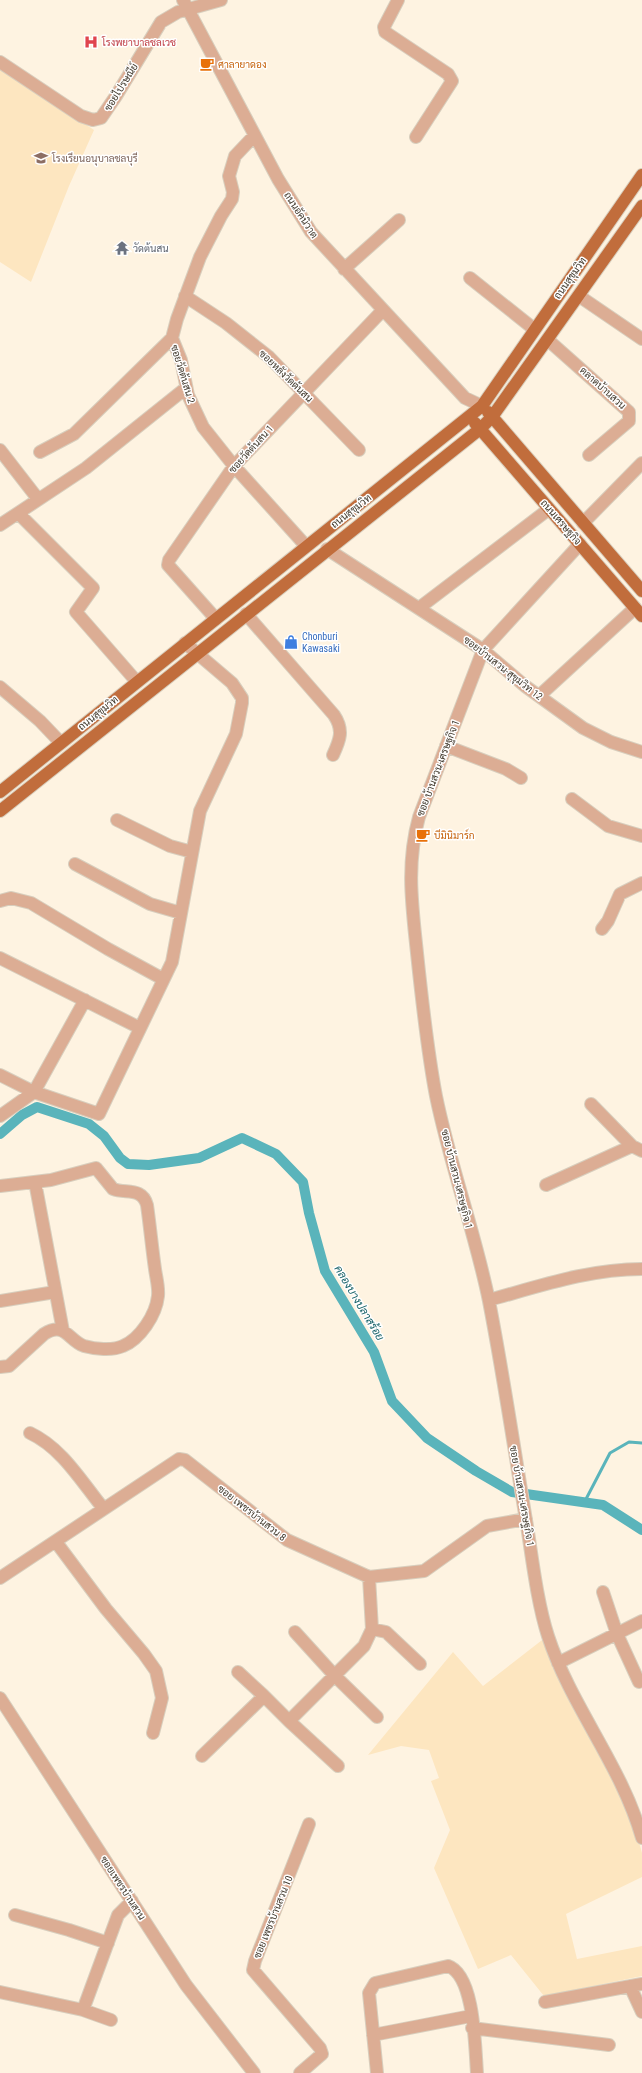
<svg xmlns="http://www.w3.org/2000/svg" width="642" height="2073" viewBox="0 0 642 2073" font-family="'Roboto Condensed',Sarabun,sans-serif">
  <rect width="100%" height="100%" fill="#fef3e1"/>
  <path fill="#fde6c0" d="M 0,66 L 94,130 L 69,186 L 31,282 L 0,262 Z
    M 546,1637 L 633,1821 L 642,1853 L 642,1877 L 566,1914 L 577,1959 L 642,1946 L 642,1976 L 544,1996 L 511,1955 L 478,1969 L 434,1868 L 450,1830 L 431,1781 L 439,1778 L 429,1750 L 401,1746 L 368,1755 L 453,1652 L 483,1686 Z"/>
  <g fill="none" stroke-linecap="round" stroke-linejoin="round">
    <path stroke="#5ab4bb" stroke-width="3" d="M 585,1501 L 610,1453 L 629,1442 L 642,1443"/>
    <path stroke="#5ab4bb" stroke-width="10" d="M 0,1134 L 22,1115 L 37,1107 L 89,1124 L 104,1136 L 120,1158 L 128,1164 L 149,1165 L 199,1158 L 242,1138 L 276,1154 L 303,1182 L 309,1213 L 325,1271 L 374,1352 L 392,1401 L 427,1438 L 476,1471 L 512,1492 L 603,1505 L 642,1530"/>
    <defs>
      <path id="minor" d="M 183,0 L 278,179 L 311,232 L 465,398 L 482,406
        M 398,0 L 384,27 L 385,32 L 448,74 L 452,81 L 416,137
        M 0,62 L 81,116 L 93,120 L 101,118 L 116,96 L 161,22 L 178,12 L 221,0
        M 254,136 L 235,156 L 229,176 L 233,192 L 232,199 L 221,216 L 200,257 L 177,319 L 172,338 L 181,360 L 188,395 L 203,427 L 234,466 L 306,546
        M 344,269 L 399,220
        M 470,278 L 534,329
        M 185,296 L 226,323 L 269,357 L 359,450
        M 579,296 L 642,339
        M 548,340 L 629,412 L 629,421 L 589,455
        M 0,450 L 38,499
        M 40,452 L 74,434 L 172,338
        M 18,513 L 93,588 L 76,612 L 137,682
        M 583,523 L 642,463
        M 0,525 L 86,468 L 186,388
        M 580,544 L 483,650 L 419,817 C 406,864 412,905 417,953 C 422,1001 427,1049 436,1096 C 450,1165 475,1232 489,1301 C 504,1378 515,1455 528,1532 C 533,1565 538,1605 548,1636 C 571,1707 622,1766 642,1838
        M 327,549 L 483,650 L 525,686 L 583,728 L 611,742 L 642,752
        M 419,608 L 549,509
        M 246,614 L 334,715 C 344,730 340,740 333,755
        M 216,619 L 168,565 L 169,560 L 234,466 L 383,310
        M 0,687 L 40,721 L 61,743
        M 539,696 L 635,608
        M 446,746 L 506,769 L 521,778
        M 572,799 L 608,826 L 642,836
        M 117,820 L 170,846 L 192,852
        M 75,864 L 150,904 L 181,913
        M 0,901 L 11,898 L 31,903 L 108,949 L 163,979
        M 602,929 L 608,921 L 620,894 L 642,883
        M 0,958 L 140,1028
        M 0,1075 L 34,1092 L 99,1114 L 172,962 L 200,811 L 236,734 L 242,703 L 242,698 L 232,683 L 185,643
        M 591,1104 L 632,1146 L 642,1151
        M 0,1116 L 34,1092 L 85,1000
        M 35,1182 L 63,1331
        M 546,1185 L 632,1146
        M 0,1186 L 51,1180 L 96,1168 L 113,1189 C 126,1194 142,1187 147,1205 C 150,1226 152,1248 155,1269 C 156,1277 159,1287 158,1296 C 156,1315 140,1339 123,1346 C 112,1351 95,1349 84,1346 C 68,1340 65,1321 44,1334 L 9,1366 L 0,1367
        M 489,1300 C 540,1286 589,1269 642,1269
        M 0,1301 L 55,1292
        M 30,1433 C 62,1448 81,1481 103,1508
        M 56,1542 L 106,1609 L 144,1654 L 156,1671 L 162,1698 L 153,1733
        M 369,1577 L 372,1629 L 386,1632 L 420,1664
        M 0,1578 L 179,1459 L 185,1460 L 287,1540 L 369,1577 L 424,1571 L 487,1526 L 526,1519
        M 603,1592 L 617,1634 L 639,1682
        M 295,1632 L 335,1676 L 377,1717
        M 558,1663 L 642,1621
        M 238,1672 L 264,1696
        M 0,1698 L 186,1985 L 254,2073
        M 289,1721 L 338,1766
        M 202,1756 L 264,1696 L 289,1721 L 364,1646 L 372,1629
        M 15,1915 L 69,1930 L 108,1943
        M 630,1986 L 642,2012
        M 0,1992 L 83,2010 L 111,2020
        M 545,2002 L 642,1984
        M 83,2010 L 118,1915 L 132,1901
        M 472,2028 L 609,2045
        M 373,2035 L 471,2016
        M 300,2073 L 322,2054 L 320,2048 L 253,1970 L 255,1961 L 309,1824
        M 377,2073 L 369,1993 L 375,1983 L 448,1966 C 475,1975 475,2049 477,2073"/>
      <path id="major" d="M 488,412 L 642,591
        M 475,423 L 642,616
        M 0,792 L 482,406 L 642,175
        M 0,811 L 480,429 L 492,417 L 642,206"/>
    </defs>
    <use href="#minor" stroke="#d8cebd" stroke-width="14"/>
    <use href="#major" stroke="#d8cebd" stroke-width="14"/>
    <use href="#minor" stroke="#dcad94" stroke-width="12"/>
    <use href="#major" stroke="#c16d3c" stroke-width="12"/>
  </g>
  <defs>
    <symbol id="hospital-bare" viewBox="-9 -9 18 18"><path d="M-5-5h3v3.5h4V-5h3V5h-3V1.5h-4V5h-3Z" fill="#e0444e" stroke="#fff" stroke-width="2.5" paint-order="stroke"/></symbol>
    <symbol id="cafe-bare" viewBox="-9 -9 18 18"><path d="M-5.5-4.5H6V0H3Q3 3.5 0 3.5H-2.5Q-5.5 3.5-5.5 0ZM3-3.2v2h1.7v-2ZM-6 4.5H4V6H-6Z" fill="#e8710a" stroke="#fff" stroke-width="2.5" paint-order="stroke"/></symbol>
    <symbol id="school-bare" viewBox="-9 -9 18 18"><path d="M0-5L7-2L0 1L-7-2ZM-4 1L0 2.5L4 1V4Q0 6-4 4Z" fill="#8d6e63" stroke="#fff" stroke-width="2.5" paint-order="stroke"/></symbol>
    <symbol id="temple-bare" viewBox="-9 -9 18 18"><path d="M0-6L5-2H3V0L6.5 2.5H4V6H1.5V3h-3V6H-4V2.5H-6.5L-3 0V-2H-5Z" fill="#6b7280" stroke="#fff" stroke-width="2.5" paint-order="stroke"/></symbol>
    <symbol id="shop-bare" viewBox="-9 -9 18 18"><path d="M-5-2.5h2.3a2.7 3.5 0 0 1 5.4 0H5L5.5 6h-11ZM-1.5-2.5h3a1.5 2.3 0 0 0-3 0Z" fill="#3f7fe0" stroke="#fff" stroke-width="2.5" paint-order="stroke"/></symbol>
  </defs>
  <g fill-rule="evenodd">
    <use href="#hospital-bare" x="81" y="32" width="20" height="20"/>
    <use href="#cafe-bare" x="197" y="54" width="20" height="20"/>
    <use href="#school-bare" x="31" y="148" width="20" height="20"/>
    <use href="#temple-bare" x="112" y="238" width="20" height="20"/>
    <use href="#shop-bare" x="281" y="632" width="20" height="20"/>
    <use href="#cafe-bare" x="413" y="825" width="20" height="20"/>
  </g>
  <g text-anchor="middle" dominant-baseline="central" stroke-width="3" stroke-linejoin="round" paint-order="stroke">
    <g font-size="10" fill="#be3a42" stroke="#fff" text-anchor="start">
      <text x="102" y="42">โรงพยาบาลชลเวช</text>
    </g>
    <g font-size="10" fill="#c56008" stroke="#fff" text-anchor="start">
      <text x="218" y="64">ศาลายาดอง</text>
      <text x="434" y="835">บีมินิมาร์ก</text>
    </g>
    <g font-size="10" fill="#40382c" stroke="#fff">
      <text transform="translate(121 87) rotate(-58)">ซอยไปรษณีย์</text>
      <text transform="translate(301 215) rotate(57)">ถนนอัคนิวาต</text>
      <text transform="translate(570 278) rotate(-55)">ถนนสุขุมวิท</text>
      <text transform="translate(183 374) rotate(73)">ซอยวัดต้นสน 2</text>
      <text transform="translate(286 376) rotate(44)">ซอยหลังวัดต้นสน</text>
      <text transform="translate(603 388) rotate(42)">ตลาดบ้านสวน</text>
      <text transform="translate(251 449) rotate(-48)">ซอยวัดต้นสน 1</text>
      <text transform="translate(351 511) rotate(-38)">ถนนสุขุมวิท</text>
      <text transform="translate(561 522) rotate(49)">ถนนเศรษฐกิจ</text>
      <text transform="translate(503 668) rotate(38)">ซอยบ้านสวน-สุขุมวิท 12</text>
      <text transform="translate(98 713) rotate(-39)">ถนนสุขุมวิท</text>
      <text transform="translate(438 768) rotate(-69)">ซอย บ้านสวน-เศรษฐกิจ 1</text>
      <text transform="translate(457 1179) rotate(76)">ซอย บ้านสวน-เศรษฐกิจ 1</text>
      <text transform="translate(522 1496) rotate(80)">ซอย บ้านสวน-เศรษฐกิจ 1</text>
      <text transform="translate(252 1513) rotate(38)">ซอย เพชรบ้านสวน 8</text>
      <text transform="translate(123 1888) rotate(57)">ซอยเพชรบ้านสวน</text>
      <text transform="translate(273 1917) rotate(-68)">ซอย เพชรบ้านสวน 10</text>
    </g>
    <g font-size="10" fill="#785e54" stroke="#fff" text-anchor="start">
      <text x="52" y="158">โรงเรียนอนุบาลชลบุรี</text>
    </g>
    <g font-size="10" fill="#5b616d" stroke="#fff" text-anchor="start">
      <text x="133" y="248">วัดต้นสน</text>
    </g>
    <g font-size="10" fill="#366cbe" stroke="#fff" text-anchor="start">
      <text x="302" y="636">Chonburi<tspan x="302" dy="12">Kawasaki</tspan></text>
    </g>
    <g font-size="11" font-style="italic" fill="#166167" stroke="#fff">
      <text transform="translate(359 1303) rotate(59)">คลองบางปลาสร้อย</text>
    </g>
  </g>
</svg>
